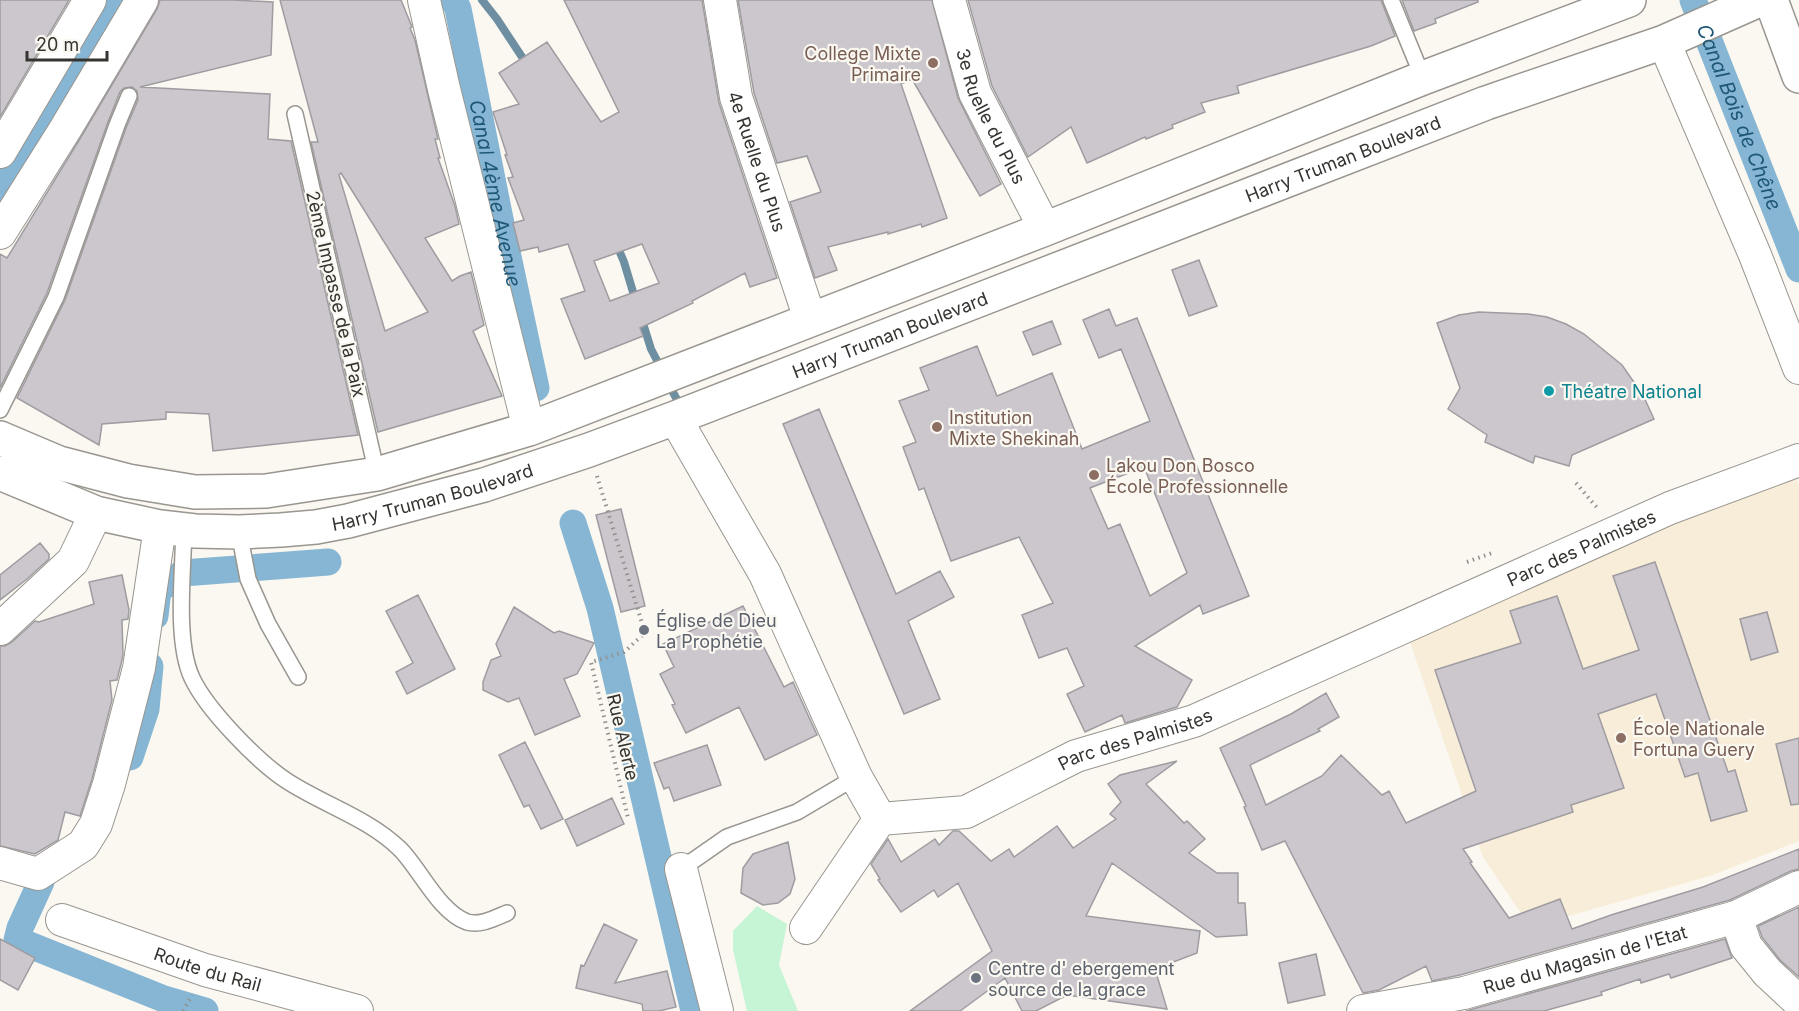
<svg xmlns="http://www.w3.org/2000/svg" width="1799" height="1011" viewBox="0 0 1799 1011" font-family="Inter,sans-serif">
  <rect width="100%" height="100%" fill="#faf8f1"/>
  <path fill="#f8edd8" d="M 1792,470 L 1799,485 L 1799,841 L 1710,876 L 1530,927 L 1483,857 L 1408,636 Z"/>
  <path fill="#c6f5d5" d="M 757,906 L 787,924 L 779,965 L 798,1011 L 747,1011 L 733,950 L 733,931 Z"/>
  <g fill="none" stroke-linecap="round" stroke-linejoin="round">
    <path stroke="#6e8fa2" stroke-width="8" d="M 482,0 L 497,19 L 528,66
      M 616,243 L 624,262 L 636,302
      M 641,317 L 651,349 L 663,372
      M 668,383 L 682,409"/>
    <g stroke="#86b6d3" stroke-width="27">
      <path id="s1" d="M 454,0 L 458,9 L 500,219 L 536,388"/>
      <path id="s2" d="M 1693,0 L 1799,269"/>
      <path d="M 0,189 L 111,0"/>
      <path d="M 573,523 L 600,608 L 694,1011"/>
      <path d="M 155,616 L 158,590 L 183,573 L 328,562"/>
      <path d="M 130,757 L 146,709 L 150,666"/>
      <path d="M 41,882 L 20,928 L 17,940 L 164,999 L 205,1011"/>
    </g>
  </g>
  <path fill="#cbc7cd" stroke="#9f9ca1" stroke-width="1.5" fill-rule="evenodd" d="M 0,0 L 69,0 L 0,117 Z
    M 160,0 L 233,0 L 273,2 L 271,55 L 140,87 L 270,94 L 268,139 L 291,141 L 358,435 L 213,451 L 209,414 L 166,412 L 166,419 L 102,424 L 99,445 L 17,398 L 65,300 L 126,128 L 138,100 L 137,91 L 132,87 L 124,88 L 120,92 L 108,122 L 47,293 L 0,388 L 0,254 L 7,258 L 81,137 L 157,9 Z
    M 280,0 L 401,0 L 412,27 L 410,28 L 415,40 L 438,139 L 435,139 L 440,158 L 438,158 L 455,206 L 459,224 L 425,238 L 452,281 L 460,276 L 471,272 L 484,325 L 473,331 L 502,396 L 378,432 L 311,142 L 318,142 ZM 341,173 L 428,312 L 385,331 L 339,175 Z
    M 564,0 L 702,0 L 719,103 L 777,278 L 750,287 L 745,273 L 692,301 L 693,303 L 640,328 L 643,336 L 585,359 L 561,299 L 585,291 L 568,244 L 539,252 L 538,247 L 520,251 L 513,223 L 524,220 L 508,178 L 513,177 L 505,155 L 507,155 L 493,112 L 519,104 L 499,73 L 547,42 L 601,122 L 619,112 ZM 642,244 L 659,283 L 610,301 L 594,261 Z
    M 738,0 L 932,0 L 958,98 L 1001,184 L 980,196 L 912,79 L 901,84 L 947,218 L 922,227 L 921,224 L 888,234 L 888,232 L 828,247 L 837,270 L 815,278 L 790,202 L 821,192 L 807,156 L 777,163 L 754,93 Z
    M 968,0 L 1381,0 L 1395,36 L 1371,46 L 1237,86 L 1239,93 L 1201,103 L 1205,112 L 1172,125 L 1173,128 L 1146,139 L 1145,137 L 1087,163 L 1071,127 L 1028,157 L 992,86 Z
    M 1402,0 L 1478,0 L 1478,2 L 1435,19 L 1436,23 L 1414,31 Z
    M 1199,260 L 1217,306 L 1189,316 L 1172,270 Z
    M 1109,309 L 1116,326 L 1137,318 L 1249,596 L 1203,614 L 1200,605 L 1135,646 L 1192,680 L 1177,707 L 1125,723 L 1122,715 L 1085,732 L 1067,694 L 1084,686 L 1067,648 L 1039,658 L 1022,615 L 1053,603 L 1019,537 L 951,561 L 924,488 L 919,490 L 903,447 L 916,442 L 899,401 L 929,390 L 920,368 L 977,346 L 997,396 L 1052,373 L 1082,449 L 1150,421 L 1121,349 L 1099,358 L 1083,320 ZM 1144,467 L 1187,573 L 1150,596 L 1120,524 L 1108,529 L 1090,488 Z
    M 1479,312 L 1528,314 L 1547,317 L 1566,324 L 1584,334 L 1622,365 L 1643,395 L 1654,419 L 1572,455 L 1569,466 L 1535,456 L 1533,463 L 1485,442 L 1487,435 L 1448,409 L 1460,388 L 1437,323 L 1459,315 Z
    M 1052,321 L 1061,344 L 1033,355 L 1023,332 Z
    M 819,409 L 896,594 L 940,571 L 954,597 L 908,621 L 940,699 L 904,714 L 783,424 Z
    M 621,509 L 645,606 L 621,612 L 596,515 Z
    M 40,543 L 49,554 L 49,559 L 27,579 L 0,600 L 0,575 Z
    M 1655,562 L 1728,772 L 1735,770 L 1747,811 L 1711,821 L 1698,773 L 1685,777 L 1656,694 L 1598,714 L 1624,788 L 1571,805 L 1573,812 L 1463,849 L 1472,862 L 1470,863 L 1509,918 L 1560,899 L 1572,929 L 1611,915 L 1703,887 L 1799,849 L 1799,869 L 1791,871 L 1730,900 L 1460,975 L 1432,981 L 1426,966 L 1379,990 L 1363,993 L 1285,841 L 1262,850 L 1244,807 L 1246,806 L 1220,748 L 1291,714 L 1326,693 L 1339,717 L 1318,729 L 1320,731 L 1250,765 L 1266,805 L 1322,776 L 1341,755 L 1382,795 L 1389,791 L 1406,823 L 1476,791 L 1435,670 L 1521,643 L 1510,611 L 1557,596 L 1583,669 L 1639,650 L 1613,576 Z
    M 122,575 L 129,610 L 128,619 L 122,620 L 123,655 L 121,664 L 117,680 L 110,681 L 112,700 L 92,779 L 80,816 L 65,812 L 58,840 L 35,854 L 0,846 L 0,646 L 5,646 L 12,642 L 35,621 L 39,622 L 94,604 L 89,582 Z
    M 418,595 L 455,669 L 407,694 L 396,672 L 413,663 L 386,611 Z
    M 743,606 L 784,687 L 793,682 L 817,735 L 765,760 L 739,707 L 686,733 L 672,705 L 675,704 L 660,674 L 674,667 L 663,644 Z
    M 514,607 L 554,633 L 559,631 L 594,643 L 577,674 L 564,679 L 580,716 L 535,735 L 519,698 L 508,702 L 483,690 L 483,682 L 491,660 L 501,656 L 496,644 Z
    M 1767,612 L 1778,652 L 1751,660 L 1740,619 Z
    M 1799,738 L 1799,804 L 1791,805 L 1776,744 Z
    M 525,742 L 563,819 L 541,829 L 529,805 L 524,807 L 499,755 Z
    M 707,745 L 721,785 L 674,801 L 669,787 L 664,789 L 654,763 Z
    M 1177,761 L 1146,784 L 1184,823 L 1187,821 L 1205,839 L 1189,853 L 1217,873 L 1238,873 L 1238,903 L 1245,903 L 1247,935 L 1216,937 L 1112,863 L 1086,916 L 1200,931 L 1197,953 L 1155,969 L 1167,1009 L 1067,995 L 1036,1011 L 1022,1011 L 1005,978 L 960,1011 L 910,1011 L 992,951 L 958,883 L 938,897 L 934,890 L 901,912 L 878,880 L 880,879 L 871,864 L 888,839 L 901,862 L 935,839 L 939,845 L 953,831 L 959,831 L 991,861 L 1009,849 L 1014,857 L 1057,826 L 1073,848 L 1116,819 L 1110,814 L 1121,802 L 1108,784 L 1120,775 Z
    M 612,798 L 624,824 L 577,846 L 565,820 Z
    M 788,842 L 795,879 L 790,894 L 778,903 L 763,905 L 741,893 L 743,868 L 753,854 Z
    M 1799,907 L 1799,977 L 1780,960 L 1762,937 L 1758,926 Z
    M 604,924 L 637,940 L 615,983 L 667,971 L 676,1007 L 659,1011 L 643,1011 L 642,1004 L 576,988 L 581,965 L 584,966 Z
    M 0,939 L 35,958 L 18,990 L 0,980 Z
    M 1725,939 L 1732,958 L 1671,978 L 1669,974 L 1641,983 L 1640,979 L 1601,992 L 1602,995 L 1544,1011 L 1466,1011 Z
    M 1316,954 L 1325,995 L 1288,1003 L 1279,963 Z"/>
  <g fill="none" stroke-linecap="round" stroke-linejoin="round">
    <defs>
      <path id="lane" d="M 1391,0 L 1423,78
        M 295,114 L 377,474
        M 0,410 L 56,297 L 117,125 L 129,96
        M 184,530 C 183,571 175,642 192,678 C 207,710 258,762 287,781 C 324,805 368,818 400,849 C 420,869 439,912 467,922 C 480,926 495,918 507,913
        M 239,532 L 248,579 L 268,624 L 298,677
        M 681,869 L 727,837 L 797,812 L 856,777"/>
      <g id="street">
        <path d="M 424,0 L 444,89 L 529,429"/>
        <path id="s3" d="M 720,0 L 736,97 L 810,319"/>
        <path id="s4" d="M 949,0 L 975,93 L 1045,229"/>
        <path d="M 1664,42 L 1755,255 L 1799,368"/>
        <path d="M 0,152 L 90,0"/>
        <path d="M 0,233 L 66,128 L 142,0"/>
        <path id="s5" d="M 675,418 L 765,574 L 856,777 L 880,819 L 966,812 L 1076,756 L 1194,721 L 1670,508 L 1799,460"/>
        <path d="M 0,629 L 73,561 L 96,513"/>
        <path d="M 0,863 L 38,874 L 83,845 L 96,824 L 109,784 L 139,668 L 160,527"/>
        <path d="M 681,869 L 717,1011"/>
        <path d="M 1736,917 L 1746,946 L 1767,972 L 1799,1002"/>
        <path id="s6" d="M 62,920 L 205,970 L 357,1011"/>
        <path d="M 806,928 L 880,819"/>
        <path id="s7" d="M 1363,1011 L 1464,993 L 1736,917 L 1799,887"/>
      </g>
      <g id="secondary">
        <path d="M 1771,0 L 1799,76"/>
        <path d="M 0,438 L 59,463 L 128,481 L 195,492 L 266,491 L 377,474 L 529,429 L 1045,229 L 1423,78 L 1629,0"/>
        <path id="s8" d="M 0,473 L 96,513 L 160,527 L 195,531 L 239,532 L 281,530 L 316,527 L 348,521 L 484,485 L 589,450 L 675,418 L 1486,103 L 1664,42 L 1759,0"/>
      </g>
    </defs>
    <use href="#lane" stroke="#999690" stroke-width="18"/>
    <use href="#street" stroke="#999690" stroke-width="34"/>
    <use href="#secondary" stroke="#999690" stroke-width="36"/>
    <path stroke="#92918c" stroke-width="4" stroke-dasharray="1.5 4.5" stroke-linecap="butt" d="M 597,476 L 645,633 L 624,652 L 591,662 L 628,818
      M 1576,483 L 1599,510
      M 1467,562 L 1495,552
      M 183,1011 L 192,995"/>
    <use href="#lane" stroke="#fff" stroke-width="15"/>
    <use href="#street" stroke="#fff" stroke-width="32"/>
    <use href="#secondary" stroke="#fff" stroke-width="33"/>
  </g>
  <g fill="#8d6e63" stroke="#faf8f1" stroke-width="2">
    <circle cx="933" cy="63" r="6"/>
    <circle cx="937" cy="427" r="6"/>
    <circle cx="1094" cy="475" r="6"/>
    <circle cx="1621" cy="738" r="6"/>
  </g>
  <circle fill="#0f9aa8" stroke="#faf8f1" stroke-width="2" cx="1549" cy="391" r="6"/>
  <g fill="#6b7280" stroke="#faf8f1" stroke-width="2">
    <circle cx="644" cy="630" r="6"/>
    <circle cx="976" cy="978" r="6"/>
  </g>
  <g text-anchor="middle" dominant-baseline="central" stroke-width="4.5" stroke-linejoin="round" paint-order="stroke">
    <g font-size="18" fill="#785e54" stroke="#faf8f1" text-anchor="start">
      <text x="921" y="53" text-anchor="end">College Mixte<tspan x="921" dy="21">Primaire</tspan></text>
      <text x="949" y="417">Institution<tspan x="949" dy="21">Mixte Shekinah</tspan></text>
      <text x="1106" y="465">Lakou Don Bosco<tspan x="1106" dy="21">École Professionnelle</tspan></text>
      <text x="1633" y="728">École Nationale<tspan x="1633" dy="21">Fortuna Guery</tspan></text>
    </g>
    <g font-size="18" fill="#353431" stroke="#faf8f1">
      <text stroke="none"><textPath href="#s4" startOffset="124">3e Ruelle du Plus</textPath></text>
      <text stroke="none"><textPath href="#s8" startOffset="1418">Harry Truman Boulevard</textPath></text>
      <text stroke="none"><textPath href="#s3" startOffset="166">4e Ruelle du Plus</textPath></text>
      <text transform="translate(336 294) rotate(77)">2ème Impasse de la Paix</text>
      <text stroke="none"><textPath href="#s8" startOffset="932">Harry Truman Boulevard</textPath></text>
      <text stroke="none"><textPath href="#s8" startOffset="446">Harry Truman Boulevard</textPath></text>
      <text stroke="none"><textPath href="#s5" startOffset="1208">Parc des Palmistes</textPath></text>
      <text transform="translate(623 737) rotate(77)">Rue Alerte</text>
      <text stroke="none"><textPath href="#s5" startOffset="722">Parc des Palmistes</textPath></text>
      <text stroke="none"><textPath href="#s7" startOffset="228">Rue du Magasin de l'Etat</textPath></text>
      <text stroke="none"><textPath href="#s6" startOffset="154">Route du Rail</textPath></text>
    </g>
    <g font-size="18" fill="#0d838f" stroke="#faf8f1" text-anchor="start">
      <text x="1561" y="391">Théatre National</text>
    </g>
    <g font-size="18" fill="#5b616d" stroke="#faf8f1" text-anchor="start">
      <text x="656" y="620">Église de Dieu<tspan x="656" dy="21">La Prophétie</tspan></text>
      <text x="988" y="968">Centre d' ebergement<tspan x="988" dy="21">source de la grace</tspan></text>
    </g>
    <g font-size="20" font-style="italic" fill="#1f5876" stroke="#faf8f1">
      <text stroke="none"><textPath href="#s2" startOffset="126">Canal Bois de Chêne</textPath></text>
      <text stroke="none"><textPath href="#s1" startOffset="198">Canal 4ème Avenue</textPath></text>
    </g>
  </g>
  <path d="M27 51v9h80v-9" fill="none" stroke="#353431" stroke-width="3"/>
  <text x="36" y="51" font-size="18" fill="#353431" stroke="#faf8f1" stroke-width="4.5" paint-order="stroke">20 m</text>
</svg>
